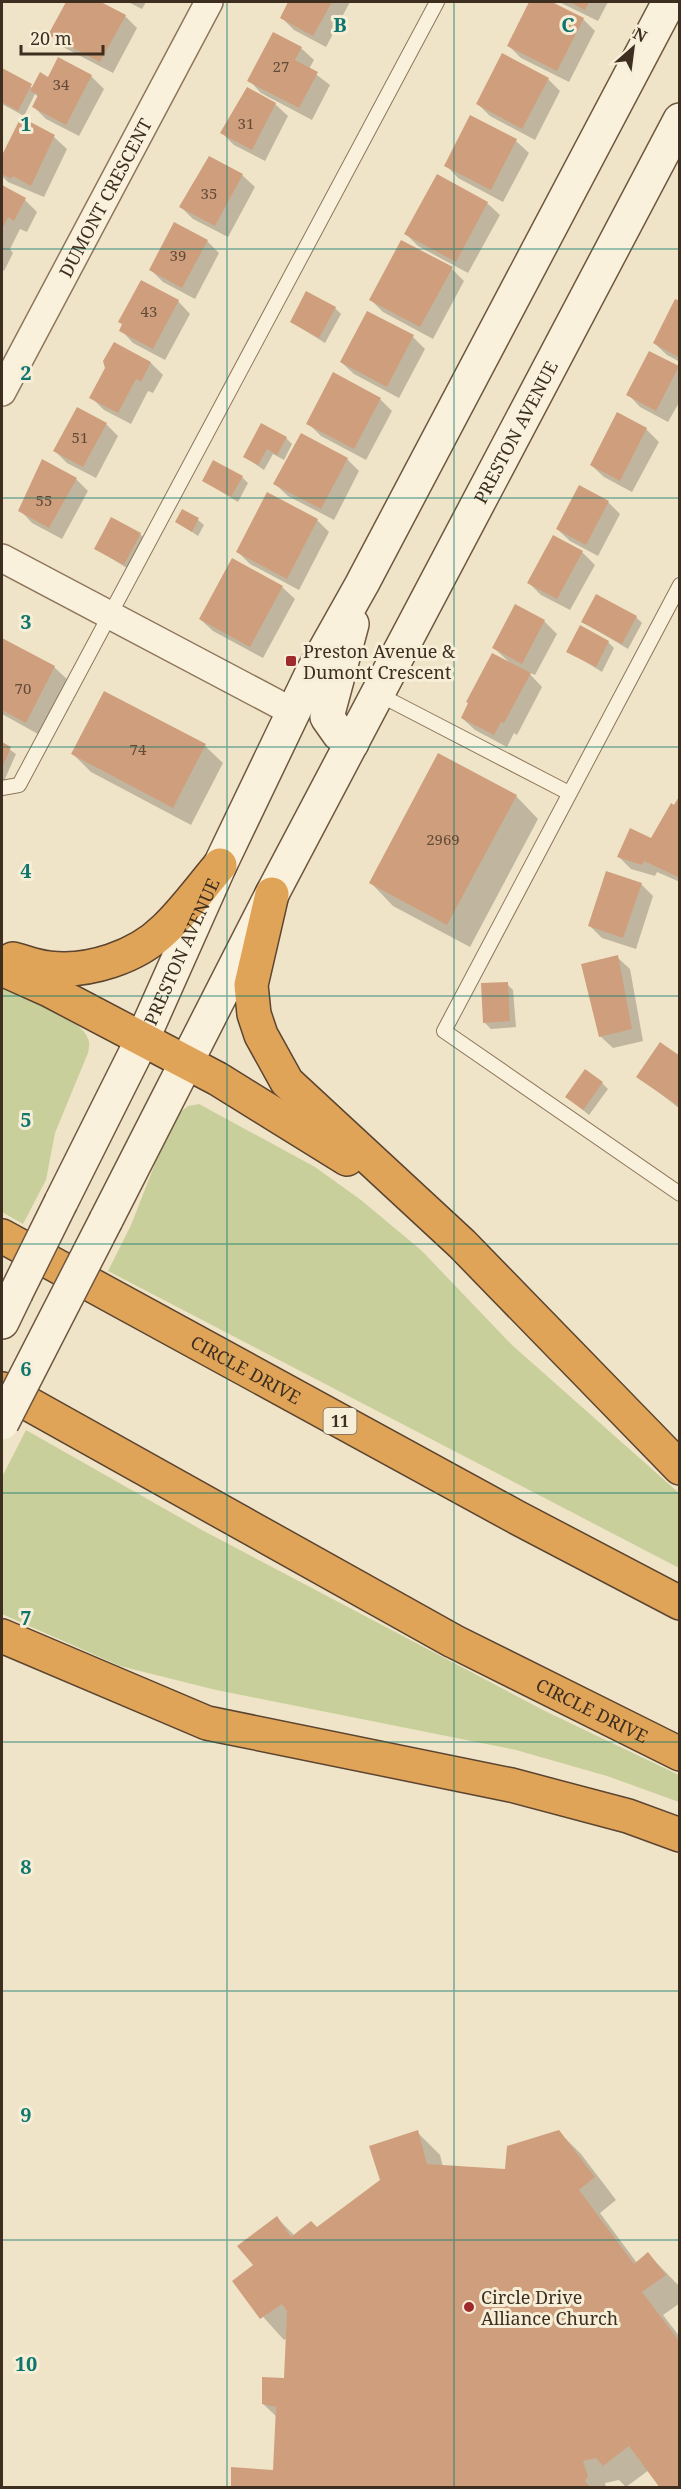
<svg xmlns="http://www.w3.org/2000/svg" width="681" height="2489" viewBox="0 0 681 2489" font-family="'Noto Serif',serif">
  <rect width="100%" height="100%" fill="#f0e4c8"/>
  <path fill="#c9cf9b" d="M 2,985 C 21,995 82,1018 88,1039 C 90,1042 89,1048 88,1053 L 55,1133 L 46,1180 L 23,1224 L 2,1212 Z
    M 199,1104 L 315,1167 L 361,1200 L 421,1250 L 512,1345 L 679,1493 L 679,1568 L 108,1271 L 131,1225 L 173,1118 L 188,1106 Z
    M 26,1430 L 202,1530 L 545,1711 L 679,1775 L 679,1802 L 607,1776 L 516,1750 L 216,1690 L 120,1666 L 2,1614 L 2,1477 Z"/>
  <path fill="#0003" d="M 68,2 L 98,2 L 125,16 L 137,28 L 113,73 L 63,47 L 50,34 Z
    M 128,2 L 135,3 L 146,2 L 142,9 Z
    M 290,2 L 350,2 L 326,47 L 294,30 L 282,18 Z
    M 531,2 L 548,2 L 583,19 L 595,31 L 569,82 L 521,58 L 508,45 Z
    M 559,2 L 608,2 L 598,21 Z
    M 301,48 L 314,60 L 309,69 L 330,85 L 312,120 L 261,93 L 249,80 Z
    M 59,59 L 91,76 L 104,89 L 79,136 L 46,119 L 34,107 L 39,98 L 35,94 L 24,116 L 2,104 L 2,70 L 33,88 L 49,79 Z
    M 548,79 L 560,91 L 535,140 L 490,116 L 477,103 Z
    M 275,104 L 288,116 L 265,161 L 234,145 L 222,133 Z
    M 471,117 L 516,141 L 529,153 L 503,202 L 458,178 L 446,165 Z
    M 22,119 L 54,137 L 67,149 L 44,197 L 8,182 L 2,176 L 2,158 Z
    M 242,175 L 255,187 L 228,237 L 193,219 L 180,206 L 195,180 Z
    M 2,187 L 25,200 L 37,212 L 27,232 L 20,229 L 10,249 L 13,253 L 4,271 L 2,269 Z
    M 487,203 L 500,215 L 468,273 L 418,246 L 406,234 Z
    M 207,241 L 219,253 L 195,299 L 163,282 L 151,270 Z
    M 452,269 L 464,281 L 433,339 L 383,312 L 371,300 Z
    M 178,301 L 190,314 L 165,360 L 133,343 L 121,330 Z
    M 680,303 L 680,362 L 667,355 L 654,343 Z
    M 335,308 L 341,314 L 325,343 L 291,322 Z
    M 367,313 L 413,337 L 425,349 L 399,398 L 354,374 L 341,362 Z
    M 114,344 L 151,363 L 163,375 L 153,393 L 148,391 L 131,424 L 104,410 L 91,397 L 107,368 Z
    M 649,353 L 680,369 L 680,401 L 668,422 L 640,407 L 628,394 Z
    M 380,399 L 392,411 L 366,460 L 321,436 L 308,423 Z
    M 106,424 L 118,436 L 96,478 L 67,463 L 55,451 Z
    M 646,429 L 659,442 L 632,492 L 604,477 L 591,465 Z
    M 286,438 L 292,444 L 284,460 L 273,454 L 264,470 L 245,457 Z
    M 347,459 L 359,471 L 334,520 L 288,496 L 275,484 Z
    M 43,461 L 76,479 L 88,491 L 62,539 L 32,523 L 20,510 Z
    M 242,477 L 248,483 L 238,502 L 204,481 Z
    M 608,502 L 620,514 L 598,556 L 570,541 L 557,529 Z
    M 198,520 L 204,525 L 198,536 L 177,522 Z
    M 317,520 L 329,532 L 299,590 L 250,564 L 238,552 Z
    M 140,534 L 146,540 L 130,570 L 96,549 Z
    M 554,537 L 582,552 L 595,565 L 570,610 L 541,595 L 529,583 Z
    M 282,587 L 295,599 L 263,658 L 213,631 L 200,619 Z
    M 516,606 L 544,621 L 557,634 L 535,675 L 528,672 L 542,687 L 517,735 L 514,733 L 507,747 L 475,730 L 462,718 L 509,662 L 494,648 Z
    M 636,617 L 642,623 L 628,649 L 583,622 Z
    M 2,639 L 54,667 L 67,679 L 38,734 L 2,714 Z
    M 608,642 L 614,648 L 602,672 L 568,651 Z
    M 2,744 L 16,754 L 4,781 L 2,780 Z
    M 205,746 L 223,763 L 191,825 L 91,772 L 73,754 Z
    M 516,796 L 538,819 L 470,947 L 393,906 L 371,883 Z
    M 680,798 L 680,882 L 657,872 L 655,876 L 631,869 L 619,857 L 652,840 Z
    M 641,884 L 653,896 L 636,949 L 602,938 L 590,926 Z
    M 617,957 L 630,969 L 643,1041 L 613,1048 L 600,1036 Z
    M 507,984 L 513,990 L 516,1027 L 491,1029 L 485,1023 Z
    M 680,1058 L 680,1109 L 638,1076 Z
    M 602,1083 L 608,1089 L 589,1115 L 567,1097 Z
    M 417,2132 L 440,2155 L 443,2167 L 506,2171 L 559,2132 L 581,2154 L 616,2200 L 600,2213 L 637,2263 L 648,2254 L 680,2287 L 680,2303 L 663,2315 L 680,2337 L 680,2488 L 662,2488 L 649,2470 L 626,2487 L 619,2480 L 605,2483 L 606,2488 L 232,2488 L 275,2471 L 277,2417 L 263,2404 L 285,2380 L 287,2338 L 284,2340 L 247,2299 L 255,2266 L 277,2218 L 295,2236 L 317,2229 L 382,2180 Z"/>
  <path fill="#cf9f7d" d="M 66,2 L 101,2 L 126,15 L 100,62 L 48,35 Z
    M 288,2 L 332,2 L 313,36 L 280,18 Z
    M 529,2 L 552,2 L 584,18 L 557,71 L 507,46 Z
    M 569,2 L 589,2 L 585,10 Z
    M 273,32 L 302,47 L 295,60 L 318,72 L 299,108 L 247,81 Z
    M 502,53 L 549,78 L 522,129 L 476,104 Z
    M 58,57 L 92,75 L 66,125 L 32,107 L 38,95 L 30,91 L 40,72 L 48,77 Z
    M 2,68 L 32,84 L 18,111 L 2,102 Z
    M 247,87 L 276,103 L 252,150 L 220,133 Z
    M 470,115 L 517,139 L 491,190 L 444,166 Z
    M 21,117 L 55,135 L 31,186 L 13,176 L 11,179 L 2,174 L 2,155 Z
    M 209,156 L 243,174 L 215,226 L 179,207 Z
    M 437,174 L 488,202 L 456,262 L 404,234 Z
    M 2,185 L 26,198 L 14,221 L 8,217 L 2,229 Z
    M 174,222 L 208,240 L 182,288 L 149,270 Z
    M 401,240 L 453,267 L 420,327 L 369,300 Z
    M 141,280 L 179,300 L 153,349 L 119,331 L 122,324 L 118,322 Z
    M 306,291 L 336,307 L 319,338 L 290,322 Z
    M 675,299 L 680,301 L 680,358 L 653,343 Z
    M 367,311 L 414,335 L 387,387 L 340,362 Z
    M 114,342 L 151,362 L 141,382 L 136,379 L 118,413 L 89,398 L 105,368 L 103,361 Z
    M 649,351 L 679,366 L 656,411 L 626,395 Z
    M 333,372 L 381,398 L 354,449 L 306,424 Z
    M 77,407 L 107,423 L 83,467 L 53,451 Z
    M 617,412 L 647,428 L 620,481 L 590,465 Z
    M 261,423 L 287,437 L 277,455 L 267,449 L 258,465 L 243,457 Z
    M 301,433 L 348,458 L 321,509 L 273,484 Z
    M 42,459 L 77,478 L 49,528 L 18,511 Z
    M 213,460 L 243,476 L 231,497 L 202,481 Z
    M 579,485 L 609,501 L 586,545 L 556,529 Z
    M 267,492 L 318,519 L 287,579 L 236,552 Z
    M 182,509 L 199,518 L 192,532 L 175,522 Z
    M 111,517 L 141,533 L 124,565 L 94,549 Z
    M 553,535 L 583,551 L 557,599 L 527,583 Z
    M 232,558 L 283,586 L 250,647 L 199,619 Z
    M 596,594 L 637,616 L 622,644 L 581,622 Z
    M 515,604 L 545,620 L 522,664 L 492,648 Z
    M 580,625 L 609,641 L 596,667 L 566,652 Z
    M 2,638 L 55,666 L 26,723 L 2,710 Z
    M 492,653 L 531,673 L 504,723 L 501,722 L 494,735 L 461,718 L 468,703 L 466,702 Z
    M 104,691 L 206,744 L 173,808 L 71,754 Z
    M 2,742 L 11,747 L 2,769 Z
    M 438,753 L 517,795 L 447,925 L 369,883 Z
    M 680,795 L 678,877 L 644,861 L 642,865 L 617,857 L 630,828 L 651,838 L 671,803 L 674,805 Z
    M 606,871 L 642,883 L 623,938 L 588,926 Z
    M 618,955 L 632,1029 L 599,1037 L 581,964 Z
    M 508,982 L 510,1021 L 483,1023 L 481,983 Z
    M 660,1042 L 680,1056 L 680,1107 L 636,1077 Z
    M 585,1069 L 603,1082 L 583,1110 L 565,1097 Z
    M 418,2130 L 427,2164 L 505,2169 L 507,2146 L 559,2130 L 595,2177 L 579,2190 L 634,2264 L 648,2252 L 666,2275 L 642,2292 L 680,2342 L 680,2484 L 675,2488 L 660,2488 L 629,2446 L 603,2466 L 596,2458 L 583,2461 L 588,2476 L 585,2481 L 591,2488 L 231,2488 L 231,2467 L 273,2470 L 276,2407 L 262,2404 L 262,2377 L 284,2378 L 287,2311 L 282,2304 L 260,2319 L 232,2281 L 253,2265 L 237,2246 L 277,2216 L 291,2237 L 311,2221 L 317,2227 L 380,2180 L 369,2146 Z"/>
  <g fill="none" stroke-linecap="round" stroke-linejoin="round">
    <defs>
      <path id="lane" d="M 680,585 L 444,1031 L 680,1194
        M 378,694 L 569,793
        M 2,788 L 19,785 L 437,2"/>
      <g id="street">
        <path id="s1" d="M 2,392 L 209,2"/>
        <path d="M 2,558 L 295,713"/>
      </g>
      <g id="secondary">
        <path d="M 352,743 L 339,734 L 327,717 L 352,624"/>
        <path id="s2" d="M 61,1202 L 142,1040 L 220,865 L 312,673 L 362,584 L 669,2"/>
        <path id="s3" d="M 106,1220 L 272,894 L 680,120"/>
        <path d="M 2,1322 L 16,1293"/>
      </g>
      <g id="highway">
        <path d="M 272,894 L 251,985 L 254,1014 L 261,1035 L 287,1082 L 462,1244 L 680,1468"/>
        <path d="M 13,959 C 25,962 37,967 49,968 C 88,973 137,957 165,929 C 185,910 202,886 220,865"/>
        <path d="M 2,969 L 49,990 L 218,1079 L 347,1159"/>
        <path id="s4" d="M 2,1236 L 516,1517 L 680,1603"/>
        <path id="s5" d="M 2,1389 L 453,1641 L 680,1754"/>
        <path d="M 2,1636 L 207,1723 L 511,1785 L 628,1816 L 680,1835"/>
      </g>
    </defs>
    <use href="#lane" stroke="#8d765c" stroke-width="16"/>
    <use href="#street" stroke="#8d765c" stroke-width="30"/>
    <use href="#secondary" stroke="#6f573f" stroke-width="36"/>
    <use href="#highway" stroke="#5b4430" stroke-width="36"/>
    <use href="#lane" stroke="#faf1dc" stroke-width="14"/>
    <use href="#street" stroke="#faf1dc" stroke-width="27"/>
    <use href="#secondary" stroke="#faf1dc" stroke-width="33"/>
    <use href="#highway" stroke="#e0a458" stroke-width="33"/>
    <defs>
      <path id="secondary-bridge" d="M 16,1293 L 61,1202
        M 2,1423 L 106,1220"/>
    </defs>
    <use href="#secondary-bridge" stroke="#6f573f" stroke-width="36" stroke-linecap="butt"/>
    <use href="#secondary-bridge" stroke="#faf1dc" stroke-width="33"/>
  </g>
  <path fill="none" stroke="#0f766e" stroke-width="1.5" stroke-opacity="0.55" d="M 227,2 L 227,2488M 454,2 L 454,2488M 2,249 L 680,249M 2,498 L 680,498M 2,747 L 680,747M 2,996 L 680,996M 2,1244 L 680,1244M 2,1493 L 680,1493M 2,1742 L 680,1742M 2,1991 L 680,1991M 2,2240 L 680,2240"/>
  <g fill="#9e2a2b" stroke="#f7eed8" stroke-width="2">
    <rect x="285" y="655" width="12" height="12" rx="3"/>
    <circle cx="469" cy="2307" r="6"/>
  </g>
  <g text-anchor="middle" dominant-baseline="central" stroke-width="6" stroke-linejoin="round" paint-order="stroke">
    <g font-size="15" fill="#624a37">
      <text x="281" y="66">27</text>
      <text x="61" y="84">34</text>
      <text x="246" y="123">31</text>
      <text x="209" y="193">35</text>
      <text x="178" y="255">39</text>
      <text x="149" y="311">43</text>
      <text x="80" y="437">51</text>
      <text x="44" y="500">55</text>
      <text x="23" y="688">70</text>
      <text x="138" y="749">74</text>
      <text x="443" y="839">2969</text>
    </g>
    <rect fill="#f7eed8" stroke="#756857" stroke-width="1.5" x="323.5" y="1408" width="33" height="26" rx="4.5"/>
    <g font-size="16" font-weight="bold" fill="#3d2e20">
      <text x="340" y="1421">11</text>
    </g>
    <g font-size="18" fill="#3d2e20" stroke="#f7eed8">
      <text stroke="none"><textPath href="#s1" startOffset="220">DUMONT CRESCENT</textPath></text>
      <text stroke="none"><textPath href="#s3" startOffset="888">PRESTON AVENUE</textPath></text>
      <text stroke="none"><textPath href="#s2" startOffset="278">PRESTON AVENUE</textPath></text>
      <text stroke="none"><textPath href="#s4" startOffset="278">CIRCLE DRIVE</textPath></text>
      <text stroke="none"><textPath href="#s5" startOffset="672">CIRCLE DRIVE</textPath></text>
    </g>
    <g font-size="18" fill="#3d2e20" stroke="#f7eed8" text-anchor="start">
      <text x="303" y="651">Preston Avenue &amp;<tspan x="303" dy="21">Dumont Crescent</tspan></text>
      <text x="481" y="2297">Circle Drive<tspan x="481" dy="21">Alliance Church</tspan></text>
    </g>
  </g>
  <g font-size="20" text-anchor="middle" font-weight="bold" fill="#0f766e" stroke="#f7eed8" stroke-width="6" stroke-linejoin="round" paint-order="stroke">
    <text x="340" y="32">B</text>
    <text x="568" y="32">C</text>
    <text x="26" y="131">1</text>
    <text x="26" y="380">2</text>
    <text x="26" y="629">3</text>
    <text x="26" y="878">4</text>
    <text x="26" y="1127">5</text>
    <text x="26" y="1376">6</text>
    <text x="26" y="1625">7</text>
    <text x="26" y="1874">8</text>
    <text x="26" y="2122">9</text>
    <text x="26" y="2371">10</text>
  </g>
  <rect width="681" height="2489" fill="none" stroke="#3d2e20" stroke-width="6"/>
  <g transform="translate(633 48) rotate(28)" stroke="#f7eed8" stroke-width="4.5" paint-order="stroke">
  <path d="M0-4.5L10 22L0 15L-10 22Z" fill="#3d2e20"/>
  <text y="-9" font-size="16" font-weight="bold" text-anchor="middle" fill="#3d2e20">N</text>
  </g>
  <path d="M21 45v9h82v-9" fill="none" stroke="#3d2e20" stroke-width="3"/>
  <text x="30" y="45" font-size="18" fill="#3d2e20" stroke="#f7eed8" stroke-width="4.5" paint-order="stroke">20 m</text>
</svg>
